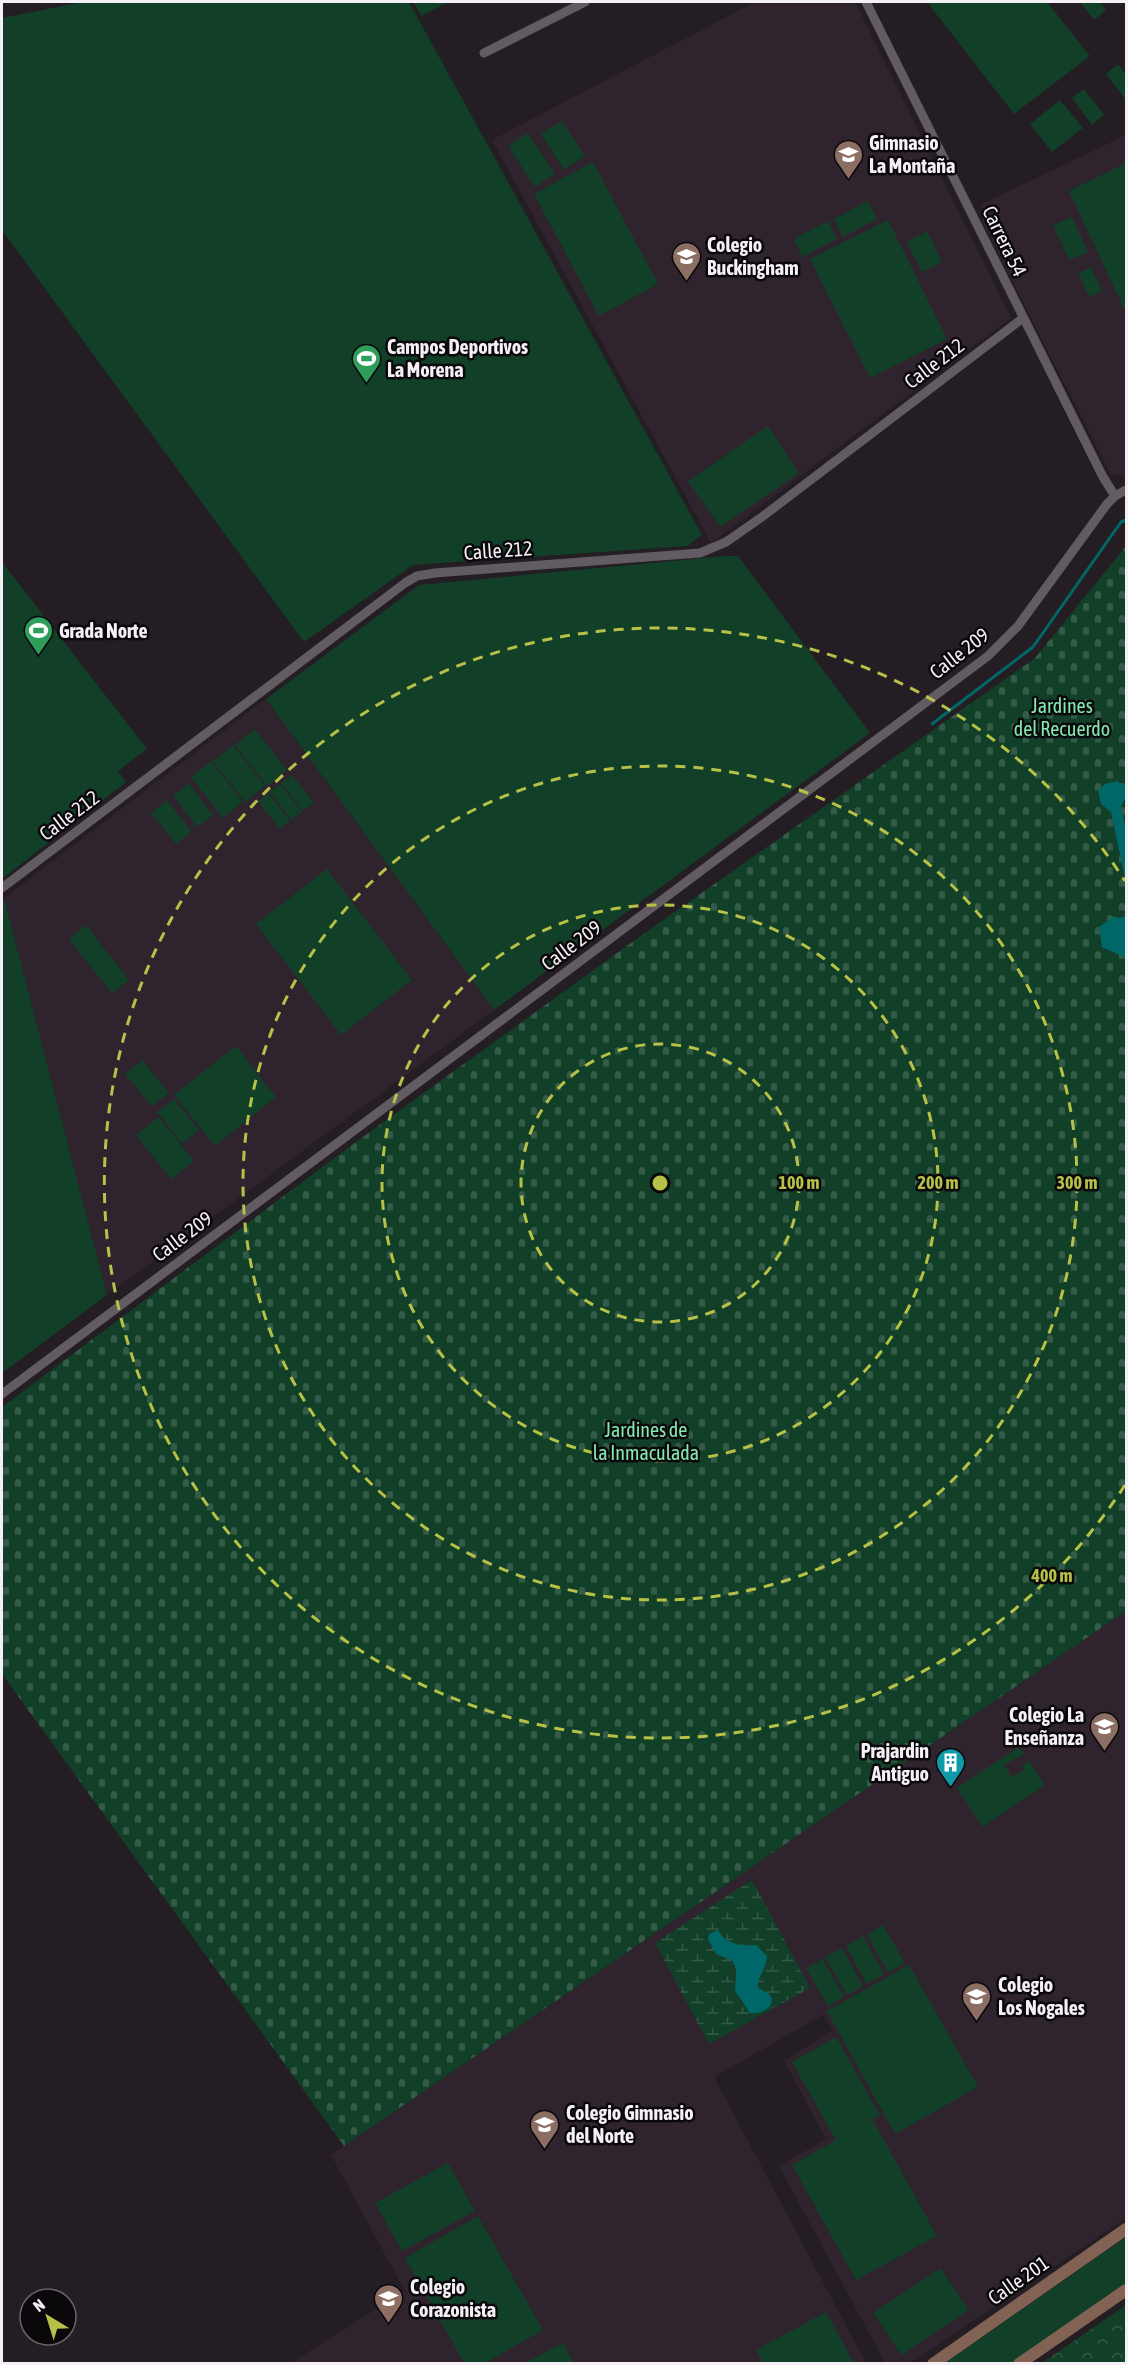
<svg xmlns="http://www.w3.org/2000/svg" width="1128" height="2365" viewBox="0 0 1128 2365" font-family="'Asap Condensed',sans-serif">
  <defs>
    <pattern id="wetland-marsh" width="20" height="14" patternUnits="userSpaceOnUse" patternTransform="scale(1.5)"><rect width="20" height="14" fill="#113f27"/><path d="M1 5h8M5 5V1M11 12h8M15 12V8" fill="none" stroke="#345b47"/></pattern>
    <pattern id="cemetery-stones" width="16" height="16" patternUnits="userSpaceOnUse" patternTransform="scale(1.5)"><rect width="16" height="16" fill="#113f27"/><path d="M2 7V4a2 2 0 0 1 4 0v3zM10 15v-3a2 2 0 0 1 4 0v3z" fill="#345b47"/></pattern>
    <pattern id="park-crowns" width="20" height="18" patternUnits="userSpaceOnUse" patternTransform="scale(1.5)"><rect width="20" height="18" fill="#113f27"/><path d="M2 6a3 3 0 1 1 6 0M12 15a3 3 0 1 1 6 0" fill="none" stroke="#345b47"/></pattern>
  </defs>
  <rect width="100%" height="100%" fill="#241d23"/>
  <path fill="#2f242e" d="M 755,2 L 855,2 L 1011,318 L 711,543 L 492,140 Z
    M 1126,135 L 1126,476 L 1111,475 L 982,221 L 982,204 Z
    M 266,699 L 494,1010 L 107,1295 L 4,898 Z
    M 1126,1611 L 1126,2218 L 910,2363 L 885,2363 L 779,2166 L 826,2139 L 784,2061 L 833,2030 L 823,2015 L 714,2077 L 866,2363 L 289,2364 L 405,2291 L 331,2155 Z"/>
  <path fill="#113f27" d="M 83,2 L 409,2 L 702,535 L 687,546 L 413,565 L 304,642 L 2,230 L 2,18 Z
    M 413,2 L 449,2 L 421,16 Z
    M 927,2 L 1047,2 L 1090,56 L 1014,114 Z
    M 1080,2 L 1100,2 L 1106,10 L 1094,20 Z
    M 1118,64 L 1126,75 L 1126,100 L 1106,74 Z
    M 1084,89 L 1104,115 L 1092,125 L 1072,98 Z
    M 1060,100 L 1083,128 L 1052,152 L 1030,124 Z
    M 562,121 L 585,156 L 564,170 L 541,134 Z
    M 528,133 L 555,174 L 535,187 L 508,146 Z
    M 593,162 L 658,284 L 599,316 L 534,194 Z
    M 1126,163 L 1126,313 L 1069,191 Z
    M 868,201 L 877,219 L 843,237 L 834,219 Z
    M 1072,217 L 1088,252 L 1069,260 L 1053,225 Z
    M 888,220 L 947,339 L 870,378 L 810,259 Z
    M 828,221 L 837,239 L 802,257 L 794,239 Z
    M 927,231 L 942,262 L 922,272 L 907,242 Z
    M 1091,267 L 1102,291 L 1089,297 L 1078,273 Z
    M 768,426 L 799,473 L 720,527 L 688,481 Z
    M 726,556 L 738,556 L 870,733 L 494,1010 L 266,699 L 419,585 Z
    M 2,562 L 147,749 L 118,771 L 126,782 L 2,879 Z
    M 255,729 L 287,770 L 267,786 L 235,745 Z
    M 233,745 L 265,786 L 245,802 L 213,761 Z
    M 211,761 L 243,802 L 223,818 L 191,777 Z
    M 292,775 L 314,803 L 303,811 L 281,783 Z
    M 189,783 L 213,815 L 197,827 L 173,796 Z
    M 280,784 L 302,812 L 292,820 L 270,792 Z
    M 269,793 L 290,821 L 280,829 L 258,801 Z
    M 167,800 L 192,832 L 176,844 L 151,813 Z
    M 327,869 L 412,980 L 341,1035 L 256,924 Z
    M 4,898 L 107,1295 L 2,1373 L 2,900 Z
    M 86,925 L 107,952 L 105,955 L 108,953 L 129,980 L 112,993 L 69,939 Z
    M 236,1046 L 276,1097 L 215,1146 L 174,1095 Z
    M 142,1060 L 169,1093 L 152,1106 L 125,1074 Z
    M 174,1099 L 199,1130 L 182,1144 L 157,1112 Z
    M 158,1117 L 194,1161 L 171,1179 L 136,1135 Z
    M 1019,1747 L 1024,1754 L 1004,1765 L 1012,1777 L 1024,1770 L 1022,1766 L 1029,1761 L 1045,1785 L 983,1827 L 957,1788 Z
    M 883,1925 L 905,1963 L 888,1973 L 867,1935 Z
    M 863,1936 L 884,1974 L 867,1984 L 846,1946 Z
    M 842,1948 L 863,1986 L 847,1995 L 825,1957 Z
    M 823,1959 L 844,1997 L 828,2006 L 806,1968 Z
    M 909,1965 L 978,2087 L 895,2134 L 827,2011 Z
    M 836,2037 L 880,2115 L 855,2130 L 873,2120 L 937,2236 L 856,2280 L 792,2165 L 836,2140 L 792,2062 Z
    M 448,2163 L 475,2211 L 402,2251 L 375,2203 Z
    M 478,2216 L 543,2330 L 485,2363 L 464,2363 L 405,2258 Z
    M 1126,2237 L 1126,2286 L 1014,2363 L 944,2364 Z
    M 941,2268 L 969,2310 L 901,2355 L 873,2313 Z
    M 826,2312 L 854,2363 L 763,2363 L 756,2350 Z
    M 563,2343 L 574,2363 L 525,2363 Z"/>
  <path fill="url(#wetland-marsh)" fill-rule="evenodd" d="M 752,1880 L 810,1988 L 709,2044 L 655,1943 ZM 718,1931 C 724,1941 736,1947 748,1946 L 763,1973 L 757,1979 L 758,1988 L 761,1991 L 742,2003 C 732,1987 738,1977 733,1961 L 716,1954 Z"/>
  <path fill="url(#cemetery-stones)" d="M 1126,546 L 1126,1611 L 344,2146 L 2,1674 L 2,1407 L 345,1150 L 628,945 L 1035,658 Z"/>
  <path fill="url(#park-crowns)" d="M 1126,2305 L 1126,2363 L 1042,2363 Z"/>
  <path fill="#006768" d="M 1117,781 L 1125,786 L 1126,796 L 1121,807 L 1126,829 L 1126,883 L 1111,812 L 1101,804 L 1098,790 L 1105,784 Z
    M 1114,916 L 1119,918 L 1126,916 L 1126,958 L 1102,947 L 1099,927 Z
    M 718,1930 C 726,1945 741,1946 756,1945 L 767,1956 C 767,1969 757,1976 758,1988 L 768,1993 L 772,1998 L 771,2005 C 764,2012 760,2014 750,2013 L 735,1991 L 736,1970 L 733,1961 L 716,1954 L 708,1939 L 709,1934 Z"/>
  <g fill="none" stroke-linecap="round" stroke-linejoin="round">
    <path stroke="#006768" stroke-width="3" d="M 932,724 L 1033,647 L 1121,522 L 1126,520"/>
    <path stroke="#625b62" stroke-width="9" d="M 866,2 L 1103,477 L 1115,496
      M 484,53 L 585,2
      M 2,888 L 405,583 L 417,576 L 435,573 L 700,553 L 726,542 L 762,517 L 1023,318
      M 2,1394 L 988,656 L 1018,626 L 1107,504 L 1115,496 L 1126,490"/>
    <path stroke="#816253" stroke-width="12" d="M 933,2364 L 1126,2229
      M 1019,2364 L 1126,2290"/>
  </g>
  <g fill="none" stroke="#b7c147" stroke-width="3" stroke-dasharray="10 8">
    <circle cx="660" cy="1183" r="139"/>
    <circle cx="660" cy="1183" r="278"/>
    <circle cx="660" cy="1183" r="417"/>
    <path d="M1125 1485A555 555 0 1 1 1125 881"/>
  </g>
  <defs>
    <symbol id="school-pin" viewBox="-11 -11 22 30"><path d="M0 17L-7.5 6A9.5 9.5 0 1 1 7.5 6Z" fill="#8d6e63" stroke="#0b080b"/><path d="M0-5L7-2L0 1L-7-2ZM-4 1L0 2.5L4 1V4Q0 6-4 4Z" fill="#fff"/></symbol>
    <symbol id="stadium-pin" viewBox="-11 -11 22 30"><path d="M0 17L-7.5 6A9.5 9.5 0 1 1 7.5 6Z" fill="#2e9e5b" stroke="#0b080b"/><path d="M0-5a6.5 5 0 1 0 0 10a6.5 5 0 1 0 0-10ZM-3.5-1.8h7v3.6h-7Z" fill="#fff"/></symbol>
    <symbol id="building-pin" viewBox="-11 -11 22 30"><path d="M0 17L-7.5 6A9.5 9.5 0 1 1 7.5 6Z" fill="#0f9aa8" stroke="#0b080b"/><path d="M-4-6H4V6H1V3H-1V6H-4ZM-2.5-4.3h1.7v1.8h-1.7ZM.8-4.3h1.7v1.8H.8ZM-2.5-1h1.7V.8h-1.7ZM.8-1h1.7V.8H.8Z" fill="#fff"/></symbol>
    <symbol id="university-pin" viewBox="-11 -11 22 30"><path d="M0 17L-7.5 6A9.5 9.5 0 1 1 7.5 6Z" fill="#8d6e63" stroke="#0b080b"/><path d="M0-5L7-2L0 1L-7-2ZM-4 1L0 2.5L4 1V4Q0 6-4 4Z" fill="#fff"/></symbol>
  </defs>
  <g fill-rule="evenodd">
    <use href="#school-pin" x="832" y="138" width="33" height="45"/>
    <use href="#school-pin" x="670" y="240" width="33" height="45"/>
    <use href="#stadium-pin" x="350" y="342" width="33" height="45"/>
    <use href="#stadium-pin" x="22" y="614" width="33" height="45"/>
    <use href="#school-pin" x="1088" y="1710" width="33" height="45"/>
    <use href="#building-pin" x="934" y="1746" width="33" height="45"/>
    <use href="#school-pin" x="960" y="1980" width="33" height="45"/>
    <use href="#school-pin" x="528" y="2108" width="33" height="45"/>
    <use href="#university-pin" x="372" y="2282" width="33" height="45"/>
  </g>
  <g text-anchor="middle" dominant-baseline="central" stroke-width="5" stroke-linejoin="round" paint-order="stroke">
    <g font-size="20" font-weight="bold" fill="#f5f0f5" stroke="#0b080b" text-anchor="start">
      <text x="869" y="142">Gimnasio<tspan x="869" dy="23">La Montaña</tspan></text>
      <text x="707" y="244">Colegio<tspan x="707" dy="23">Buckingham</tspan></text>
      <text x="387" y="346">Campos Deportivos<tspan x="387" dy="23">La Morena</tspan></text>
      <text x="59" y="630">Grada Norte</text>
      <text x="1084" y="1714" text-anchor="end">Colegio La<tspan x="1084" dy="23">Enseñanza</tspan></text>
      <text x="929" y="1750" text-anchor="end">Prajardin<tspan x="929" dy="23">Antiguo</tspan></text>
      <text x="998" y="1984">Colegio<tspan x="998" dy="23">Los Nogales</tspan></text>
      <text x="566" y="2112">Colegio Gimnasio<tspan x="566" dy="23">del Norte</tspan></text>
      <text x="410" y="2286">Colegio<tspan x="410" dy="23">Corazonista</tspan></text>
    </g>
    <g font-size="20" fill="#f5f0f5" stroke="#0b080b">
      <text transform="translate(1005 241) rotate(64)">Carrera 54</text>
      <text transform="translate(934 363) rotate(-37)">Calle 212</text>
      <text transform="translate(498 550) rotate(-4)">Calle 212</text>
      <text transform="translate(959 653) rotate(-38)">Calle 209</text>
      <text transform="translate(69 815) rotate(-37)">Calle 212</text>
      <text transform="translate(571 945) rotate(-37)">Calle 209</text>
      <text transform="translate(182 1236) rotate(-37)">Calle 209</text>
      <text transform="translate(1018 2280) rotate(-35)">Calle 201</text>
    </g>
    <g font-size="20" fill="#82eaaf" stroke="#0b080b">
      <text x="1062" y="705">Jardines<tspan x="1062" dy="23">del Recuerdo</tspan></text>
      <text x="646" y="1429">Jardines de<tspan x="646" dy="23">la Inmaculada</tspan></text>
    </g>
  </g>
  <circle cx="660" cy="1183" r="9" fill="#b7c147" stroke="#0b080b" stroke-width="3"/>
  <g font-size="18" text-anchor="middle" font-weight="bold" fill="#b7c147" stroke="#0b080b" stroke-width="5" stroke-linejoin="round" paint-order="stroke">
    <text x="799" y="1189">100 m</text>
    <text x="938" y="1189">200 m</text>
    <text x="1077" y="1189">300 m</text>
    <text x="1052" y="1582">400 m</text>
  </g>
  <rect width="1128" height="2365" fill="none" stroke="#f5f0f5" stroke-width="6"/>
  <g transform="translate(48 2317) rotate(322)"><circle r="28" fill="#0b080b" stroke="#696569" stroke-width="1.5"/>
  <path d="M0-4.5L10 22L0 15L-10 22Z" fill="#b7c147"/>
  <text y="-9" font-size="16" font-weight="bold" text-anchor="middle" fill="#f5f0f5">N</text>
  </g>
</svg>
